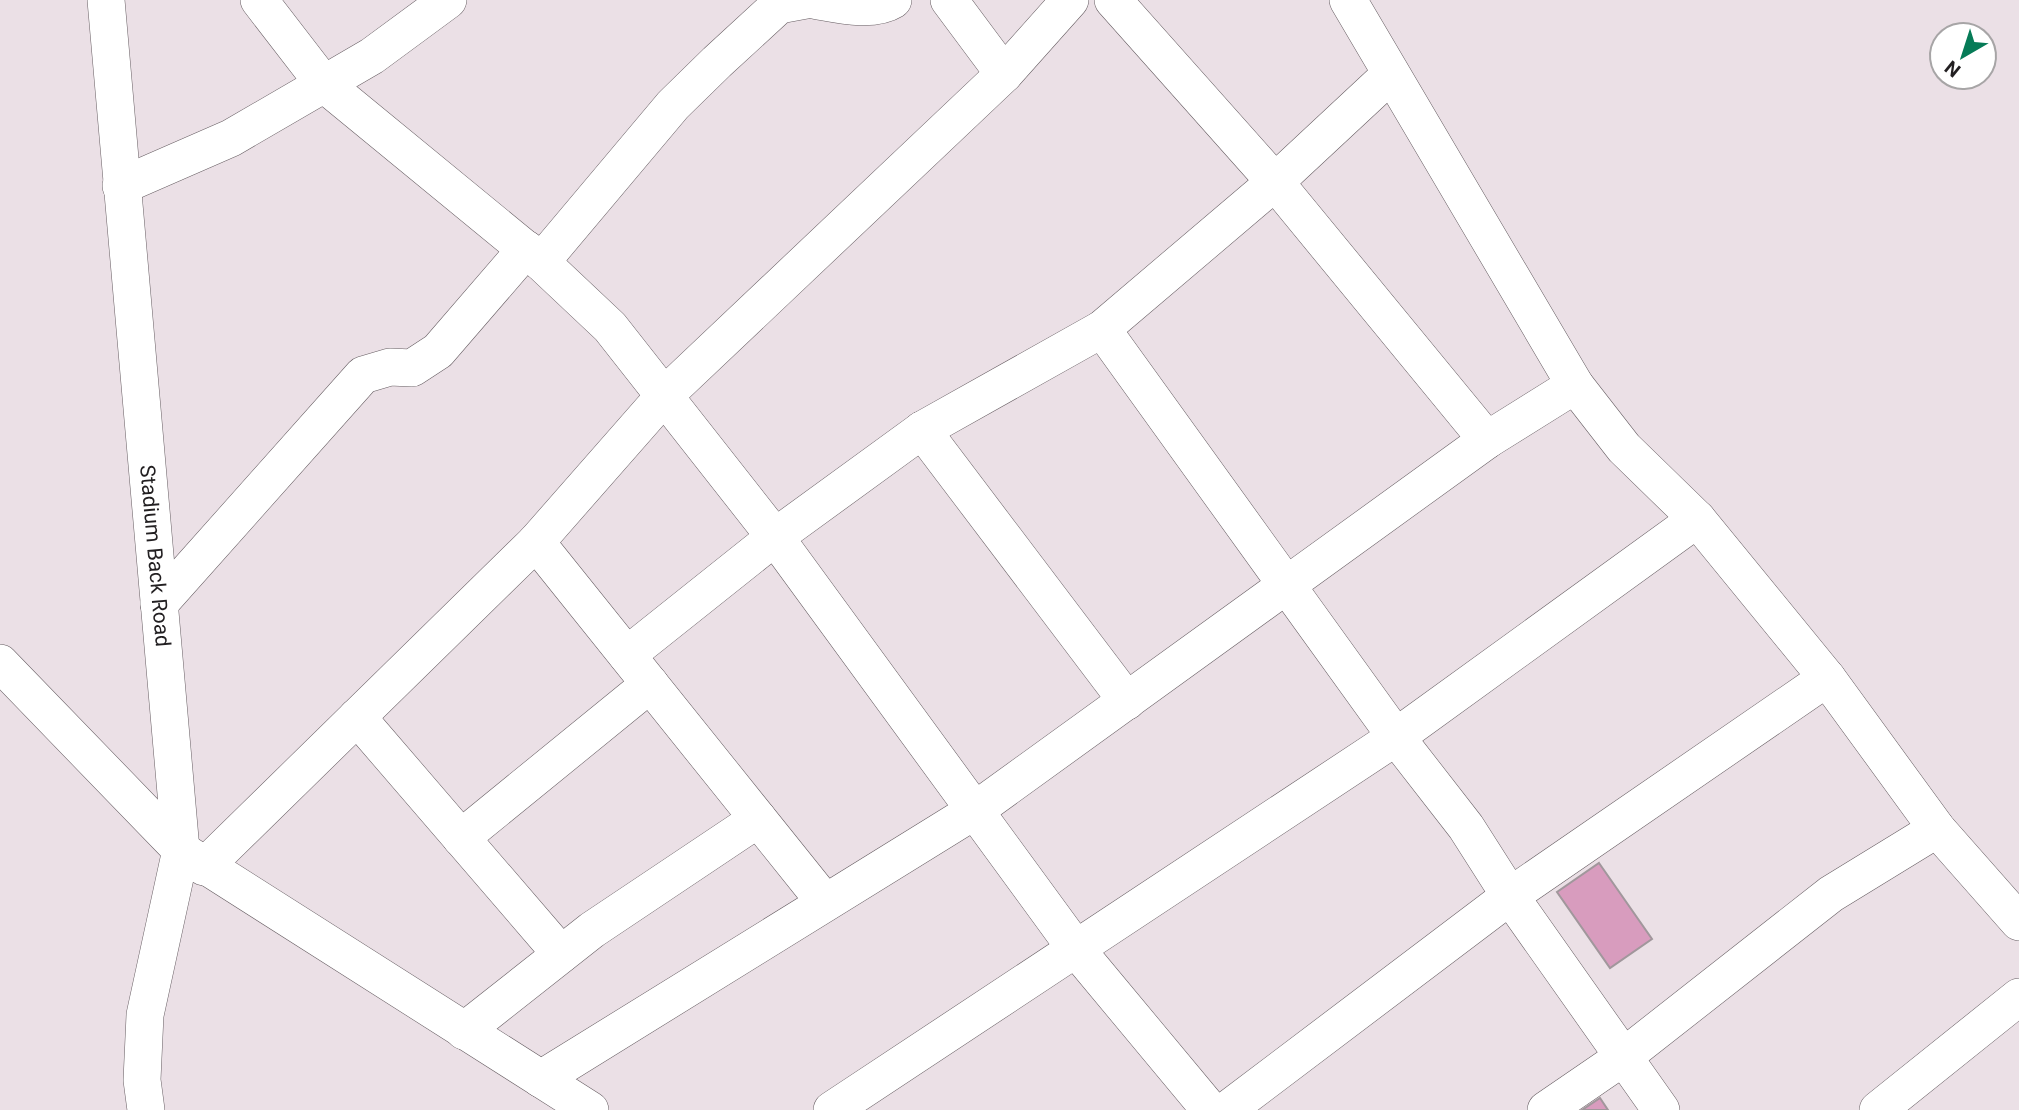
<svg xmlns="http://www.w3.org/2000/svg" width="2019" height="1110" viewBox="0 0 2019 1110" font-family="Roboto,sans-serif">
  <rect width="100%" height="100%" fill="#ebe0e6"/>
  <path fill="#d89cbe" stroke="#a1979c" stroke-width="2" d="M 1599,863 L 1652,939 L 1610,968 L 1557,892 Z
    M 1600,1098 L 1608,1110 L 1582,1110 Z"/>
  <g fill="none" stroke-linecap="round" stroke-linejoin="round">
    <defs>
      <g id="minor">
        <path id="s1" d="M 106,0 L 181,850 L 145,1015 L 142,1080 L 146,1110"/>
        <path d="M 259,0 L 323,83 L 541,262 L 610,327 L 775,537 L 1076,949 L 1210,1110"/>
        <path d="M 813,0 C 837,4 872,13 893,0"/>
        <path d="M 949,0 L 1004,74"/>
        <path d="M 1113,0 L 1275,182 L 1487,440"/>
        <path d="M 1348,0 L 1575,385 L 1624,448 L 1697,519 L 1827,678 L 1937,829 L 2019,922"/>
        <path d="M 121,186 L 231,138 L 372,56 L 448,0"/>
        <path d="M 541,262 L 673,105 L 717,62 L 779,5 L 806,0"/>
        <path d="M 1102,329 L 1396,737 L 1466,827 L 1510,896 L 1661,1110"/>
        <path d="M 922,430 L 1127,701"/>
        <path d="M 536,542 L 824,901"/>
        <path d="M 159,604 L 363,375 L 390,367 L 412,368 L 438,351 L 526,249"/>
        <path d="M 627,655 L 775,537 L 922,430 L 1102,329 L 1275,182 L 1391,74"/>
        <path d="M 0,663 L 181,850 L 590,1110"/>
        <path d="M 357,717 L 561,954"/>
        <path d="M 461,838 L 650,684"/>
        <path d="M 204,867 L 536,542 L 665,395 L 1004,74 L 1070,0"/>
        <path d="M 464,1031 L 592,930 L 758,819"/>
        <path d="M 541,1079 L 974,811 L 1487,440 L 1575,385"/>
        <path d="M 832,1110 L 1396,737 L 1697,519"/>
        <path d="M 1227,1110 L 1510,896 L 1827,678"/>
        <path d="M 1546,1110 L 1622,1058 L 1831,894 L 1937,829"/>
        <path d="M 1878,1110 L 2019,997"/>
      </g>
    </defs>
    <use href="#minor" stroke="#675e63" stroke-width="38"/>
    <use href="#minor" stroke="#fff" stroke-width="37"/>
  </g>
  <g text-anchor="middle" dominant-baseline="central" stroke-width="5" stroke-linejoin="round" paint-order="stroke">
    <g font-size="21" fill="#221f21" stroke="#fff">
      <text stroke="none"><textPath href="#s1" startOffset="558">Stadium Back Road</textPath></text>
    </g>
  </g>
  <g transform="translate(1963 56) rotate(219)"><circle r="33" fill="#ffffff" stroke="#a7a5a6" stroke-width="2"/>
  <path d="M0-5L12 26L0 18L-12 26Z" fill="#067b57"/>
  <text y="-10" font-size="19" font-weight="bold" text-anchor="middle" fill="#221f21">N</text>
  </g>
</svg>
